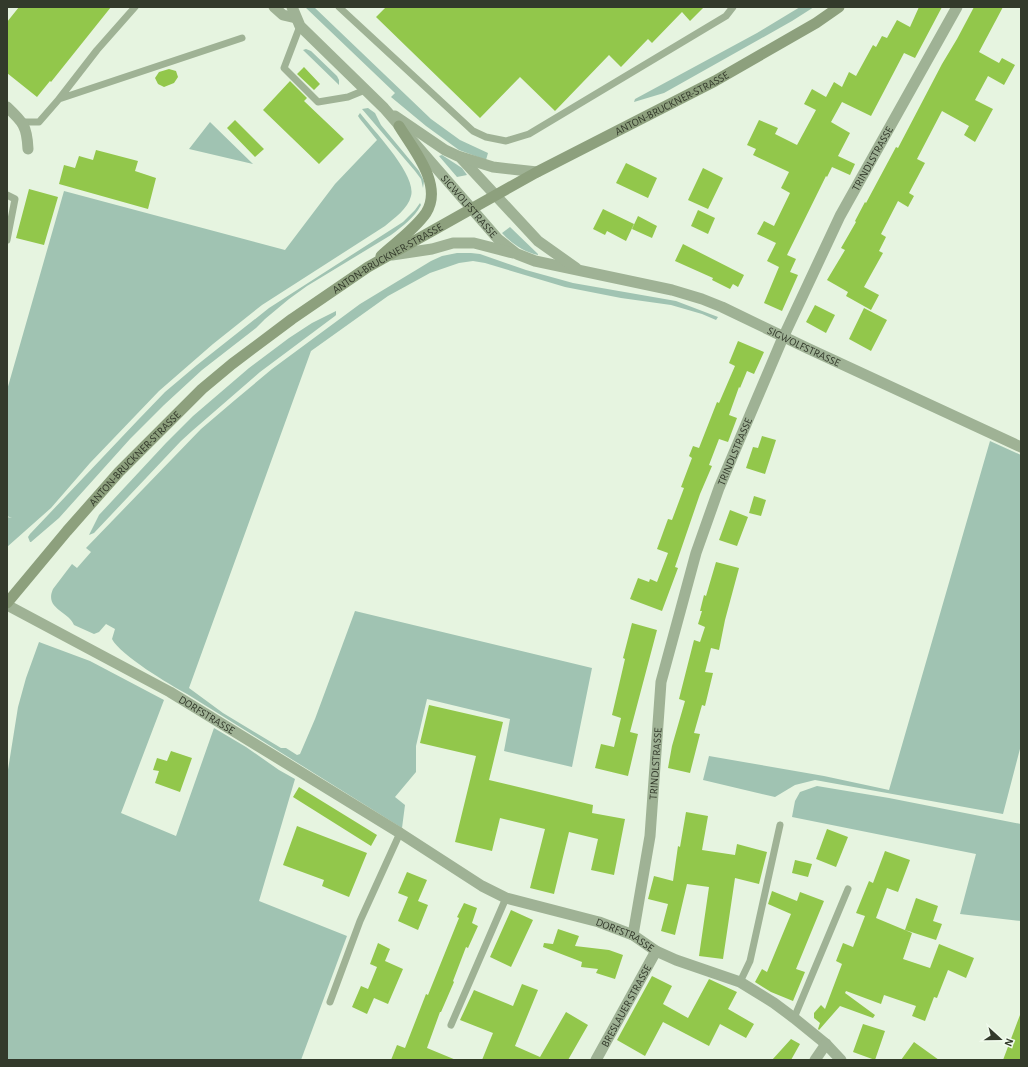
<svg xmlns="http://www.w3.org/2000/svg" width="1028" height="1067" viewBox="0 0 1028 1067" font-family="'Alegreya Sans',sans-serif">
  <rect width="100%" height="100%" fill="#e6f4e0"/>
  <path fill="#a0c3b2" d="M 305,7 L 314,7 L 431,119 L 460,140 L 488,153 L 486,160 L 459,150 L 426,126 L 391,97 L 395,93 Z
    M 800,7 L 814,7 L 792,21 L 664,93 L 634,102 L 635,99 L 757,33 Z
    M 306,49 L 311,51 L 337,76 L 339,80 L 339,85 L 303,50 Z
    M 368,108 L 375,113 L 381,125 L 419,171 L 424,181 L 423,188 L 421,179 L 415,171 L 362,109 Z
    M 360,113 C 373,130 417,175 411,196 C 408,209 394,218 385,226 L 262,305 L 213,344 L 159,391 L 90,463 L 51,508 L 7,547 L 7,517 L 12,518 L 7,516 L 7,390 L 64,191 L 285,250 L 335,184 L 377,140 L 360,119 L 358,116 Z
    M 210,122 L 253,164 L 189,149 Z
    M 442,155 L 462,168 L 467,175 L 457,177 L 439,156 Z
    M 420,203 L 421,205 C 414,218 403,226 391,235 L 307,286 L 289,299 L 265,319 L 256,328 L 202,370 L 164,405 L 130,439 L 59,518 L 31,542 L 30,542 L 28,537 L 30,534 L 138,420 L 165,392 L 197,365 L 269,308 L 403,222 L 415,210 Z
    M 510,227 L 538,254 L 538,255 C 524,252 511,243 502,233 Z
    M 457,253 L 471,253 L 480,254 L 526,270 L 573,283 L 676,301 L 718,317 L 716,320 L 702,314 L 671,305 L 621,298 L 565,287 L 485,263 L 473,261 L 459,263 L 430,273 L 388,296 L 311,351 L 189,688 L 223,713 L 281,748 L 286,748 L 297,755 L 300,754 L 315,719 L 355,611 L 592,668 L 572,767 L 504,751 L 510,719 L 427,699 L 416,746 L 416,772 L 395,797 L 405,805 L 402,828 L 187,694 C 170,685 120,655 112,639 L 115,629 L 106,624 L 99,632 L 94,634 L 74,625 C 69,611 44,609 53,589 L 72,564 L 77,568 L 91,552 L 86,548 L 201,429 L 235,400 L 272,369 L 360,304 L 431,261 L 442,256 Z
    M 336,311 L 336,315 L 335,316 L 260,372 L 192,431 L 181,441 L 94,533 L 89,535 L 99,515 L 166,443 L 193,416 L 249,368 L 289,338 L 312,323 Z
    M 990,441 L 1021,455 L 1021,745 L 1003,814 L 815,780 L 795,785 L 775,797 L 703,780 L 709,756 L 824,776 L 889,790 Z
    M 39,642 L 90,661 L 164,700 L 121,813 L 176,836 L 214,728 L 246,747 L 279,770 L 295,779 L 259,901 L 347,936 L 301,1060 L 7,1060 L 7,776 L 18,707 L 26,678 Z
    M 817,786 L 889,798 L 1021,824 L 1021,921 L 960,914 L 976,854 L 792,817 L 795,801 L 800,792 Z"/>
  <path fill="#92c74b" d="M 19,7 L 111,7 L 51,82 L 50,81 L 37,97 L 7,73 L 7,22 Z
    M 386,7 L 704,7 L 690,21 L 682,12 L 652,43 L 648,39 L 621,67 L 609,55 L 555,111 L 520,77 L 480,118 L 376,17 Z
    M 919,7 L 942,7 L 915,58 L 904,53 L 871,116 L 842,102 L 831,122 L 850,133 L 838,156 L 855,164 L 850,175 L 832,167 L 827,177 L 826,176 L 787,255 L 796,259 L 790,272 L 798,275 L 782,311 L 764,303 L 779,267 L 767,261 L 776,243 L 757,234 L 764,221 L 774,226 L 790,193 L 781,188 L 789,172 L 753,155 L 756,149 L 747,145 L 759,120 L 778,128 L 775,134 L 797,145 L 816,110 L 804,104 L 812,89 L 826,97 L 834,82 L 842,87 L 849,72 L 856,76 L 873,45 L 876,47 L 882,36 L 887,38 L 897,20 L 910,27 Z
    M 974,7 L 1003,7 L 979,52 L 999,63 L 1002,58 L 1015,65 L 1004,85 L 988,76 L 975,100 L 993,109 L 975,142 L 964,135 L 969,126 L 942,111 L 917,159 L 925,163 L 909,193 L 914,196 L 908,207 L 898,201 L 881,234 L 886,237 L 879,251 L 883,253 L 864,287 L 879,295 L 871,310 L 846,296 L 848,292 L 827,280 L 845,250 L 841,248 L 856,222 L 855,221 L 865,202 L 866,203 L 896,147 L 898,148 L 942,64 L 957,39 Z
    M 304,67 L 320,84 L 314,90 L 297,74 Z
    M 169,69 L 176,71 L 178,77 L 174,83 L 164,87 L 158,84 L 155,78 L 159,72 Z
    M 290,81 L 307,98 L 304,101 L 344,139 L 319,164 L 263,110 Z
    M 235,120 L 264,149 L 255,157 L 227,128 Z
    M 96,150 L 138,161 L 135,171 L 156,178 L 148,209 L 59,184 L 64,165 L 75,168 L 79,156 L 93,160 Z
    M 626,163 L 657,178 L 648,198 L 616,183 Z
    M 703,168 L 723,178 L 708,209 L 688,200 Z
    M 29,189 L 58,197 L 44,245 L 16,238 Z
    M 603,209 L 634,224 L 626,241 L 607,231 L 605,235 L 593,229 Z
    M 698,210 L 715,218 L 708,234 L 691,226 Z
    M 638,216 L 657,226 L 652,238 L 632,229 Z
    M 683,244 L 744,275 L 738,287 L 733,284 L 730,289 L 712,280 L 713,278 L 675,261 Z
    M 815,305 L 835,315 L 826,333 L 806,322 Z
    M 864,308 L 887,320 L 871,351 L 849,339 Z
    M 738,341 L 764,352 L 754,374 L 747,371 L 740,388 L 739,387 L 729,415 L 737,418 L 728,442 L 719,439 L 709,465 L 712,466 L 700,494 L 675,567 L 678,568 L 662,611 L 630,599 L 638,578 L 649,582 L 650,579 L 657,582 L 668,553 L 657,549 L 668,519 L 672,520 L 684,488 L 681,487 L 692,458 L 689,456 L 693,446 L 699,448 L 717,402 L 719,403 L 735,366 L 729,363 Z
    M 762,436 L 776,440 L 765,474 L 746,468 L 753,447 L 758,448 Z
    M 754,496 L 766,500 L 761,516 L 749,513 Z
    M 730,510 L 748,517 L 737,546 L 719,540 Z
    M 716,562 L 739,568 L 725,620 L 719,650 L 711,648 L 705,672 L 713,673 L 705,706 L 702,705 L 694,733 L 700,734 L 690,773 L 668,768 L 672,746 L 685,701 L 679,699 L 694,640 L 700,642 L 705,627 L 698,624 L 702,611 L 700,611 L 704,595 L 706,596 Z
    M 632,623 L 657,630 L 630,732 L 638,734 L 628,776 L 595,768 L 601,744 L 614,747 L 621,718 L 612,715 L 625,659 L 623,658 Z
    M 429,705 L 503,722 L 489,780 L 593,805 L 592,813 L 625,819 L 614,875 L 591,870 L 598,839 L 569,832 L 554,894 L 530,888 L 545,829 L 500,818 L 492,851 L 455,842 L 476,756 L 420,743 Z
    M 171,751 L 192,758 L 180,792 L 155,783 L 159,771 L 153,770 L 157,758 L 167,761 Z
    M 299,787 L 377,835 L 371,846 L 293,797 Z
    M 686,812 L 708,816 L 702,850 L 735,855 L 737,844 L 767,852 L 759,884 L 735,878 L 723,959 L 699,956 L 709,887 L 687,884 L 675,935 L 661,931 L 668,904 L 648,899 L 654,876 L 673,881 L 678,846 L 680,847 Z
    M 297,826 L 367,853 L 349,897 L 322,886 L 324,880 L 283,865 Z
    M 827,829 L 848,837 L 836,867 L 816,859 Z
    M 885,851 L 910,860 L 898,892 L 887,888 L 876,918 L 912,933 L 903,959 L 930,968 L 939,944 L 974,958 L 966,978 L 948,970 L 937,998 L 934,997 L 925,1021 L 912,1016 L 916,1006 L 884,995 L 881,1004 L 846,991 L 845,993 L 875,1015 L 873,1018 L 840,1006 L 819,1030 L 818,1029 L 820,1023 L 814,1018 L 814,1013 L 821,1005 L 825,1009 L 842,964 L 836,961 L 843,943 L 853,947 L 865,916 L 856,913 L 869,881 L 873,883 Z
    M 795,860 L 812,864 L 808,877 L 792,873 Z
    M 407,872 L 427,880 L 418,901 L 428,905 L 418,930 L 398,921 L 408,897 L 398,893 Z
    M 772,891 L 797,901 L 800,892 L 824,901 L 796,969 L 805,972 L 793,1001 L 771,992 L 755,982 L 762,969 L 767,972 L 791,914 L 768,904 Z
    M 916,898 L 938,906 L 933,921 L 942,924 L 936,940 L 905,930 Z
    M 464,903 L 477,908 L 472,923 L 478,926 L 468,948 L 466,947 L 453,981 L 454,982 L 441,1012 L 440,1012 L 427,1048 L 456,1060 L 391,1060 L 397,1045 L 405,1048 L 426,994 L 428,995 L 459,918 L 457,917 Z
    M 511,910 L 533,920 L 511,967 L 490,957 Z
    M 558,929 L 579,936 L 575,946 L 609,950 L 623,955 L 615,979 L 596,973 L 598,969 L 581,967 L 582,962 L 543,947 L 544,943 L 553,944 Z
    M 378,943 L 390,949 L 385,961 L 403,969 L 388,1004 L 374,998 L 367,1014 L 352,1007 L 361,986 L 368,989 L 377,967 L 370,964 Z
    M 652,976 L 672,986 L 663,1004 L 688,1018 L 709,979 L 737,992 L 728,1009 L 754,1024 L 746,1038 L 720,1024 L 709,1046 L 663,1022 L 645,1056 L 617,1040 Z
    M 522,984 L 538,990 L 515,1046 L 540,1057 L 566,1012 L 588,1025 L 568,1060 L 482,1060 L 493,1033 L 460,1020 L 474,990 L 513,1006 Z
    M 1020,1015 L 1021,1015 L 1021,1060 L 1003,1060 Z
    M 863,1024 L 885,1031 L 875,1060 L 853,1052 Z
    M 791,1039 L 800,1044 L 791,1060 L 772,1060 Z
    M 914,1042 L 939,1060 L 901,1060 Z"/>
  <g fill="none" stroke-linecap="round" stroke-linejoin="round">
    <path stroke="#9fb295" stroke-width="7" d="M 339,7 L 473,131 L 486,137 L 506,141 L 529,134 L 726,16 L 733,7
      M 300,26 L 284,68 L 318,102 L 348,97 L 365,90
      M 59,99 L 97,50 L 135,7
      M 22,122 L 39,122 L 59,99 L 242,38
      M 7,195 L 15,199 L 7,240
      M 740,982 L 750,961 L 780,825
      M 330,1002 L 360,921 L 400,833
      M 794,1018 L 848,889
      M 451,1025 L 506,898"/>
    <g stroke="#9fb295" stroke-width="11">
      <path d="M 7,107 C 23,122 27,126 28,149"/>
      <path id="s1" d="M 7,605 L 170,692 L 400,833 L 482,886 L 506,898 L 599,922 L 633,935 L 656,951 L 676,960 L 740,982 L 774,1003 L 794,1018 L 826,1044 L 841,1060"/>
      <path id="s2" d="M 633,935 L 650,836 L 661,682 L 696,553 L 719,488 L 781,342 L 840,216 L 957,7"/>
      <path id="s3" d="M 596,1060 L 656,951"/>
      <path d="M 815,1060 L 826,1044"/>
    </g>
    <g stroke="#9fb295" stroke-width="11">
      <path d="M 274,7 L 283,15 L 296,18"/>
      <path id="s4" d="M 292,7 L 300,26 L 384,108 L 498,239 L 517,254 L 535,261 L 672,290 L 702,299 L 722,307 L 807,348 L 1021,447"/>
      <path d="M 395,116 L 445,150 L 460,157 L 538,241 L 576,268"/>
      <path d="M 461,157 L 493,167 L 537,172"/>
      <path d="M 392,255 L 432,249 L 453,243 L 474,243 L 513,253"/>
    </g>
    <g stroke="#8da07d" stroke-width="11">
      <path d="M 381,256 C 395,243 414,230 426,213 C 444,185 413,149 399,126"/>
      <path id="s5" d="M 7,603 L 67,531 L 119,472 L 202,389 L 232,364 L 292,319 L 368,267 L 537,172 L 715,81 L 816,23 L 839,7"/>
    </g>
  </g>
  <g text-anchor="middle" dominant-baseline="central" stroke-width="3.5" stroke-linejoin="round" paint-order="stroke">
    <g font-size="11" fill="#333a2b" stroke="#f1fbed">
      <text stroke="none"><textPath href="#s5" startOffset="841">ANTON-BRUCKNER-STRASSE</textPath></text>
      <text stroke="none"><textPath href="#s2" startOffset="821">TRINDLSTRASSE</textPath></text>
      <text stroke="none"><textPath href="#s4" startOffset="268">SIGWOLFSTRASSE</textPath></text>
      <text stroke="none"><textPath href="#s5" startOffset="517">ANTON-BRUCKNER-STRASSE</textPath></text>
      <text stroke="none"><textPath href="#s4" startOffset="639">SIGWOLFSTRASSE</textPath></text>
      <text stroke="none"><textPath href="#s2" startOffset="497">TRINDLSTRASSE</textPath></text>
      <text stroke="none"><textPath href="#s5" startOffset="193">ANTON-BRUCKNER-STRASSE</textPath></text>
      <text stroke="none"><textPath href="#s1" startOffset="228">DORFSTRASSE</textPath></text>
      <text stroke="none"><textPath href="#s2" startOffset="173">TRINDLSTRASSE</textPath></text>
      <text stroke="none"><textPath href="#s1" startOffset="704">DORFSTRASSE</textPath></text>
      <text stroke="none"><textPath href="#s3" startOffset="62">BRESLAUER STRASSE</textPath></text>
    </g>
  </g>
  <rect width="1028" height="1067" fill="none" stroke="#333a2b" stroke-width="16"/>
  <g transform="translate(1000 1039) rotate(111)" stroke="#f1fbed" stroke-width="3" paint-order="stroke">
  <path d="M0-3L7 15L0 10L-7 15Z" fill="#333a2b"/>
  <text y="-6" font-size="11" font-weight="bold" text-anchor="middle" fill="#333a2b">N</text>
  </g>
</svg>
